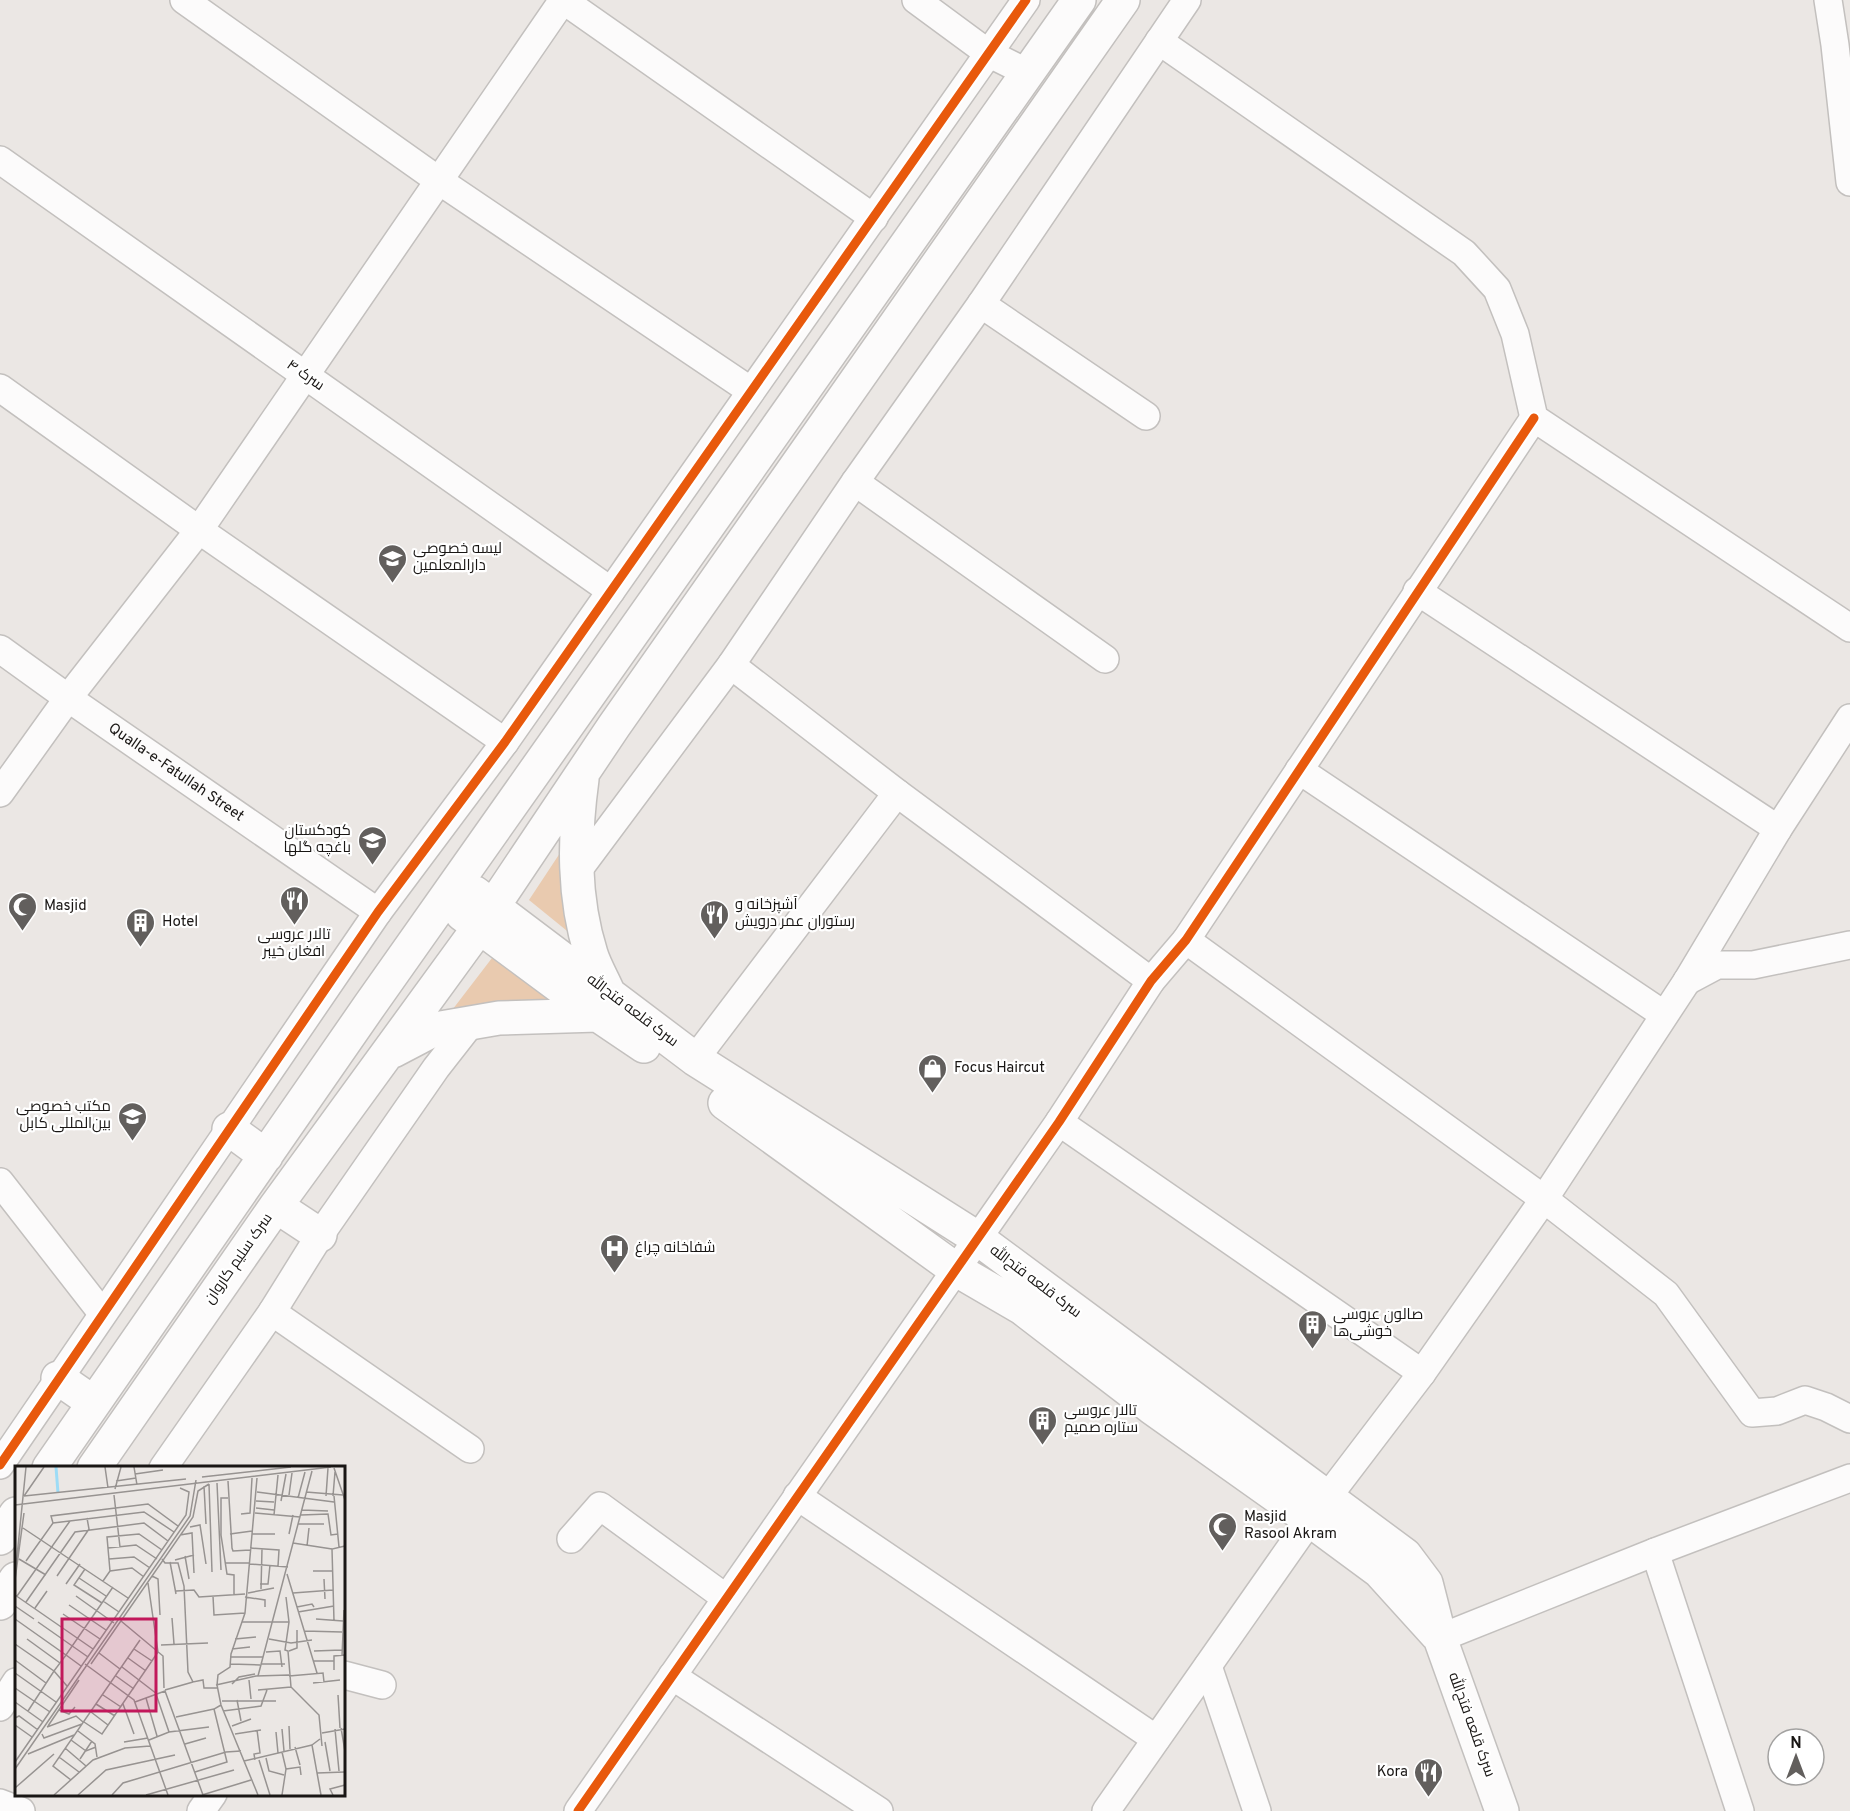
<svg xmlns="http://www.w3.org/2000/svg" width="1850" height="1811" viewBox="0 0 1850 1811" font-family="Overpass,Cairo,sans-serif">
  <rect width="100%" height="100%" fill="#ebe7e4"/>
  <path fill="#e9caaf" d="M 562,850 L 577,939 L 529,900 Z
    M 492,958 L 564,1001 L 446,1018 Z"/>
  <g fill="none" stroke-linecap="round" stroke-linejoin="round">
    <defs>
      <g id="minor">
        <path d="M 184,0 L 438,180 L 751,391"/>
        <path d="M 563,0 L 874,218"/>
        <path d="M 916,0 L 988,53 L 1028,73"/>
        <path d="M 1828,0 L 1835,45 L 1850,182"/>
        <path d="M 1159,41 L 1464,253 L 1497,289 L 1515,334 L 1534,418 L 1850,628"/>
        <path d="M 0,160 L 611,591"/>
        <path d="M 981,304 L 1146,416"/>
        <path d="M 0,388 L 199,530 L 505,742"/>
        <path d="M 855,482 L 1105,659"/>
        <path d="M 1417,591 L 1778,829"/>
        <path d="M 0,649 L 68,698 L 199,530 L 563,0"/>
        <path d="M 731,665 L 897,793 L 1151,981"/>
        <path d="M 1299,770 L 1663,1014"/>
        <path id="s1" d="M 0,793 L 68,698 L 378,912"/>
        <path d="M 576,873 L 731,665 L 855,482 L 981,304 L 1187,0"/>
        <path d="M 1186,940 L 1544,1199 L 1666,1294 L 1752,1413 L 1777,1411 L 1805,1400 L 1826,1407 L 1850,1419"/>
        <path d="M 1687,981 L 1717,965 L 1753,965 L 1850,945"/>
        <path d="M 695,1059 L 897,793"/>
        <path d="M 1059,1122 L 1422,1373"/>
        <path d="M 0,1182 L 102,1313"/>
        <path d="M 272,1312 L 470,1449"/>
        <path d="M 0,1465 L 378,912 L 505,742 L 1026,0"/>
        <path d="M 163,1468 L 272,1312 L 320,1235 L 436,1068 L 472,1022"/>
        <path d="M 797,1496 L 1156,1739"/>
        <path d="M 571,1539 L 600,1506 L 726,1598"/>
        <path d="M 1655,1552 L 1740,1811"/>
        <path d="M 1440,1638 L 1655,1552 L 1850,1478"/>
        <path d="M 1208,1666 L 1257,1811"/>
        <path d="M 344,1675 L 382,1685"/>
        <path d="M 672,1676 L 879,1811"/>
        <path d="M 0,1707 L 16,1682"/>
        <path d="M 0,1803 L 21,1811"/>
        <path d="M 201,1811 L 213,1794"/>
        <path d="M 578,1811 L 1059,1122 L 1151,981 L 1186,940 L 1534,418"/>
        <path d="M 1106,1811 L 1310,1520 L 1422,1373 L 1544,1199 L 1687,981 L 1778,829 L 1850,718"/>
      </g>
      <path id="major" d="M 582,779 C 574,838 573,897 591,954 C 595,967 603,980 608,992
        M 475,893 L 695,1059 L 977,1238 L 1405,1555 L 1426,1583 L 1440,1638 L 1502,1811
        M 462,914 L 598,1015 L 644,1046
        M 393,1051 L 435,1029 L 499,1018 L 598,1015
        M 725,1103 L 955,1269 L 1022,1308 L 1151,1407 L 1310,1520 L 1379,1571 L 1437,1635
        M 229,1129 L 266,1156
        M 276,1206 L 320,1235
        M 58,1378 L 94,1403
        M 49,1468 L 370,1005 L 1079,0
        M 94,1468 L 276,1206 L 480,926 L 614,726 L 1123,0
        M 0,1538 L 16,1514
        M 0,1603 L 16,1579"/>
    </defs>
    <use href="#minor" stroke="#c3c0be" stroke-width="30"/>
    <use href="#major" stroke="#c3c0be" stroke-width="36"/>
    <use href="#minor" stroke="#fcfbfb" stroke-width="27"/>
    <use href="#major" stroke="#fcfbfb" stroke-width="33"/>
    <defs>
      <path id="cycleway" d="M 0,1465 L 378,912 L 505,742 L 1026,0
        M 578,1811 L 1059,1122 L 1151,981 L 1186,940 L 1534,418"/>
    </defs>
    <use href="#cycleway" stroke="#fff" stroke-width="13"/>
    <use href="#cycleway" stroke="#e8590c" stroke-width="9"/>
  </g>
  <defs>
    <symbol id="school-pin" viewBox="-11 -11 22 30"><path d="M0 17L-7.5 6A9.5 9.5 0 1 1 7.5 6Z" fill="#625f5d" stroke="#fff"/><path d="M0-5L7-2L0 1L-7-2ZM-4 1L0 2.5L4 1V4Q0 6-4 4Z" fill="#fff"/></symbol>
    <symbol id="restaurant-pin" viewBox="-11 -11 22 30"><path d="M0 17L-7.5 6A9.5 9.5 0 1 1 7.5 6Z" fill="#625f5d" stroke="#fff"/><path d="M-5-6h1v4h1v-4h1v4h1v-4h1v5L-1.5 .5V6h-2V.5L-5-1ZM5-6V6H3V1.5H1.5Q1.5-4 5-6Z" fill="#fff"/></symbol>
    <symbol id="mosque-pin" viewBox="-11 -11 22 30"><path d="M0 17L-7.5 6A9.5 9.5 0 1 1 7.5 6Z" fill="#625f5d" stroke="#fff"/><path d="M3.5-4.9A6 6 0 1 0 3.5 4.9A5 5 0 1 1 3.5-4.9Z" fill="#fff"/></symbol>
    <symbol id="building-pin" viewBox="-11 -11 22 30"><path d="M0 17L-7.5 6A9.5 9.5 0 1 1 7.5 6Z" fill="#625f5d" stroke="#fff"/><path d="M-4-6H4V6H1V3H-1V6H-4ZM-2.5-4.3h1.7v1.8h-1.7ZM.8-4.3h1.7v1.8H.8ZM-2.5-1h1.7V.8h-1.7ZM.8-1h1.7V.8H.8Z" fill="#fff"/></symbol>
    <symbol id="shop-pin" viewBox="-11 -11 22 30"><path d="M0 17L-7.5 6A9.5 9.5 0 1 1 7.5 6Z" fill="#625f5d" stroke="#fff"/><path d="M-5-2.5h2.3a2.7 3.5 0 0 1 5.4 0H5L5.5 6h-11ZM-1.5-2.5h3a1.5 2.3 0 0 0-3 0Z" fill="#fff"/></symbol>
    <symbol id="hospital-pin" viewBox="-11 -11 22 30"><path d="M0 17L-7.5 6A9.5 9.5 0 1 1 7.5 6Z" fill="#625f5d" stroke="#fff"/><path d="M-5-5h3v3.5h4V-5h3V5h-3V1.5h-4V5h-3Z" fill="#fff"/></symbol>
  </defs>
  <g fill-rule="evenodd">
    <use href="#school-pin" x="376" y="542" width="33" height="45"/>
    <use href="#school-pin" x="356" y="824" width="33" height="45"/>
    <use href="#restaurant-pin" x="278" y="884" width="33" height="45"/>
    <use href="#mosque-pin" x="6" y="890" width="33" height="45"/>
    <use href="#restaurant-pin" x="698" y="898" width="33" height="45"/>
    <use href="#building-pin" x="124" y="906" width="33" height="45"/>
    <use href="#shop-pin" x="916" y="1052" width="33" height="45"/>
    <use href="#school-pin" x="116" y="1100" width="33" height="45"/>
    <use href="#hospital-pin" x="598" y="1232" width="33" height="45"/>
    <use href="#building-pin" x="1296" y="1308" width="33" height="45"/>
    <use href="#building-pin" x="1026" y="1404" width="33" height="45"/>
    <use href="#mosque-pin" x="1206" y="1510" width="33" height="45"/>
    <use href="#restaurant-pin" x="1412" y="1756" width="33" height="45"/>
  </g>
  <g text-anchor="middle" dominant-baseline="central" stroke-width="4.5" stroke-linejoin="round" paint-order="stroke">
    <g font-size="15" fill="#191614" stroke="#fff">
      <text transform="translate(305 376) rotate(35)">سرک ۴</text>
      <text stroke="none"><textPath href="#s1" startOffset="248">Qualla-e-Fatullah Street</textPath></text>
      <text transform="translate(632 1011) rotate(37)">سرک قلعه فتح‌الله</text>
      <text transform="translate(239 1259) rotate(-55)">سرک سلیم کاروان</text>
      <text transform="translate(1035 1282) rotate(37)">سرک قلعه فتح‌الله</text>
      <text transform="translate(1471 1725) rotate(70)">سرک قلعه فتح‌الله</text>
    </g>
    <g font-size="15" fill="#191614" stroke="#fff" text-anchor="start">
      <text x="413" y="549">لیسه خصوصی<tspan x="413" dy="17">دارالمعلمین</tspan></text>
      <text x="351" y="831" text-anchor="end">کودکستان<tspan x="351" dy="17">باغچه گلها</tspan></text>
      <text x="735" y="905">آشپزخانه و<tspan x="735" dy="17">رستوران عمر درویش</tspan></text>
      <text x="44" y="906">Masjid</text>
      <text x="162" y="922">Hotel</text>
      <text x="294" y="935" text-anchor="middle">تالار عروسی<tspan x="294" dy="17">افغان خیبر</tspan></text>
      <text x="954" y="1068">Focus Haircut</text>
      <text x="111" y="1107" text-anchor="end">مکتب خصوصی<tspan x="111" dy="17">بین‌المللی کابل</tspan></text>
      <text x="635" y="1248">شفاخانه چراغ</text>
      <text x="1333" y="1315">صالون عروسی<tspan x="1333" dy="17">خوشی‌ها</tspan></text>
      <text x="1064" y="1411">تالار عروسی<tspan x="1064" dy="17">ستاره صمیم</tspan></text>
      <text x="1244" y="1517">Masjid<tspan x="1244" dy="17">Rasool Akram</tspan></text>
      <text x="1408" y="1772" text-anchor="end">Kora</text>
    </g>
  </g>
  <g transform="translate(15 1466)">
    <rect width="330" height="330" fill="#ebe7e4"/>
    <path fill="none" stroke="#9ddcf6" stroke-width="3" d="M 41,1 L 43,27"/>
    <path fill="none" stroke="#979391" stroke-width="1.5" d="M 90,1 L 93,22M 119,1 L 122,19M 319,2 L 330,34M 120,8 L 148,4M 187,11 L 276,1M 242,12 L 230,147 L 216,188 L 215,201 L 203,209 L 202,219 L 206,239 L 243,329M 101,15 L 121,12M 213,15 L 217,82 L 218,85 L 235,84M 202,17 L 206,104M 194,18 L 197,106M 189,20 L 191,58M 100,23 L 106,1M 242,26 L 319,36M 291,26 L 328,29M 99,29 L 105,81M 274,29 L 277,7M 9,30 L 171,13M 9,30 L 29,1M 311,30 L 313,2M 318,30 L 320,6M 319,30 L 324,81M 213,32 L 206,32 L 206,69 L 212,108 L 219,109 L 219,129M 283,32 L 290,6M 241,35 L 259,36M 266,35 L 271,8M 0,39 L 316,1M 241,42 L 259,44M 287,44 L 313,45M 240,47 L 285,51M 226,48 L 235,47 L 237,12M 259,49 L 263,9M 286,49 L 313,48 L 316,69 L 323,68M 38,57 L 129,46 L 159,66M 283,58 L 309,58M 175,61 L 185,59 L 191,98M 8,62 L 113,132M 215,68 L 237,65M 237,68 L 260,68M 274,68 L 278,49M 165,69 L 177,67 L 179,107M 278,77 L 317,83M 292,80 L 294,62M 93,82 L 121,79 L 142,93M 235,82 L 264,84 L 263,100M 170,90 L 174,113M 4,93 L 31,109M 94,93 L 119,91 L 135,102M 147,93 L 150,97 L 163,97 L 169,120 L 173,206 L 178,216 L 188,214 L 189,222 L 202,222M 160,94 L 179,89M 11,95 L 38,57 L 36,50 L 133,38 L 163,60M 155,96 L 161,128M 210,97 L 235,97M 235,98 L 273,101M 70,103 L 59,119 L 87,137M 95,105 L 92,71 L 124,68 L 147,84M 298,105 L 318,105M 272,108 L 302,207M 0,110 L 11,1M 42,110 L 74,63 L 72,52M 137,110 L 143,113 L 145,149M 64,112 L 91,130M 309,113 L 310,133M 0,114 L 9,47M 88,115 L 95,105 L 117,102 L 129,111M 51,118 L 65,98M 245,118 L 253,118 L 255,99M 246,123 L 247,83M 161,125 L 179,124 L 184,131 L 230,128M 233,127 L 259,122M 278,127 L 318,124M 0,129 L 78,183M 2,130 L 55,55M 61,130 L 99,157M 198,130 L 199,149 L 230,147M 230,131 L 250,134 L 250,141M 271,131 L 274,156 L 270,184 L 273,185 L 276,221 L 304,249 L 307,280M 88,135 L 104,146M 11,136 L 60,66 L 129,57 L 153,75M 54,139 L 91,164M 0,140 L 19,153M 282,141 L 297,138 L 299,141M 20,142 L 32,125M 283,146 L 319,140M 48,148 L 85,173M 157,152 L 159,178M 0,153 L 51,189 L 98,121M 301,153 L 328,155M 106,155 L 148,190 L 149,222M 319,155 L 317,83 L 330,80M 23,156 L 73,191M 227,156 L 274,156M 289,165 L 327,166M 12,173 L 45,197M 220,173 L 241,171M 254,173 L 276,177 L 297,174M 0,178 L 39,205 L 51,189 L 66,200M 146,179 L 193,177M 119,183 L 137,195M 217,183 L 235,181M 274,185 L 282,182 L 282,164M 299,185 L 327,184M 251,186 L 265,185 L 267,201M 84,187 L 105,203M 327,190 L 329,144M 215,191 L 248,191M 113,192 L 131,205M 0,194 L 31,217M 298,195 L 319,195M 70,198 L 119,234 L 153,329M 76,198 L 178,51 L 183,25 L 194,18M 215,198 L 245,199M 246,198 L 270,198M 107,201 L 142,228M 319,204 L 319,190 L 330,189M 0,207 L 41,236M 101,210 L 119,223M 243,210 L 297,5M 274,210 L 308,207 L 309,216M 234,214 L 236,233M 298,217 L 325,214M 217,218 L 224,211 L 240,208M 201,219 L 241,210 L 274,209M 0,222 L 35,246M 150,224 L 178,216M 243,224 L 276,221M 141,228 L 154,266M 88,229 L 106,241M 323,229 L 325,262M 131,232 L 142,270M 222,234 L 226,255M 207,235 L 261,235M 0,236 L 28,256M 120,236 L 150,225 L 188,329M 81,238 L 100,250M 108,238 L 119,268M 44,244 L 54,248 L 60,241M 13,245 L 39,205 L 52,220M 208,245 L 246,240 L 252,224M 76,246 L 93,259M 161,251 L 199,243M 0,252 L 4,250 L 23,264M 69,256 L 87,268 L 143,186 L 133,117M 0,259 L 17,271M 33,260 L 64,214M 217,260 L 236,253M 274,260 L 275,283M 32,261 L 61,250 L 68,256M 326,262 L 330,285M 267,263 L 269,285M 320,263 L 324,305M 63,265 L 80,278 L 82,291M 261,266 L 263,287M 307,267 L 330,263M 27,268 L 29,272 L 67,258M 220,268 L 246,264M 305,273 L 297,279 L 306,329M 56,274 L 71,285 L 81,281M 134,274 L 154,266 L 194,261M 109,276 L 133,272M 310,276 L 315,305M 170,278 L 191,272M 280,281 L 285,299M 50,282 L 71,300M 267,286 L 271,303 L 267,329M 13,288 L 59,269M 44,291 L 64,306M 251,292 L 254,305 L 269,309M 65,293 L 77,275M 240,294 L 239,288 L 245,287 L 242,264M 244,294 L 255,329M 229,295 L 297,279M 0,296 L 171,49 L 174,26 L 165,22M 0,303 L 175,50 L 181,14M 271,303 L 285,301 L 286,309M 180,306 L 212,296 L 199,243 L 206,239M 302,307 L 330,306M 56,314 L 38,300 L 125,174M 0,322 L 39,288M 39,329 L 78,294 L 110,282 L 135,280M 63,329 L 91,304 L 160,289M 97,329 L 108,317 L 211,286 L 226,285M 131,329 L 219,304M 187,329 L 236,314M 318,329 L 315,323 L 330,319"/>
    <path fill="#c2185b" fill-opacity="0.15" stroke="#c2185b" stroke-width="3" d="M 47,153 L 141,153 L 141,245 L 47,245 Z"/>
    <rect width="330" height="330" fill="none" stroke="#191614" stroke-width="3"/>
  </g>
  <g transform="translate(1796 1757)"><circle r="28" fill="#ffffff" stroke="#a3a2a1" stroke-width="1.5"/>
  <path d="M0-4.5L10 22L0 15L-10 22Z" fill="#625f5d"/>
  <text y="-9" font-size="16" font-weight="bold" text-anchor="middle" fill="#191614">N</text>
  </g>
</svg>
